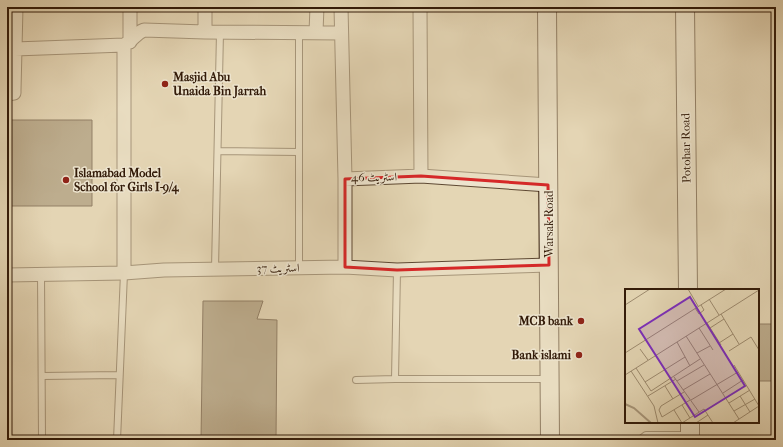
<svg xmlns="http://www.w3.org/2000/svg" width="783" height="447" viewBox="0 0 783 447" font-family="'IM FELL French Canon',Amiri,serif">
  <rect width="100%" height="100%" fill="#e4d6b4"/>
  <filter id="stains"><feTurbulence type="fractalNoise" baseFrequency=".005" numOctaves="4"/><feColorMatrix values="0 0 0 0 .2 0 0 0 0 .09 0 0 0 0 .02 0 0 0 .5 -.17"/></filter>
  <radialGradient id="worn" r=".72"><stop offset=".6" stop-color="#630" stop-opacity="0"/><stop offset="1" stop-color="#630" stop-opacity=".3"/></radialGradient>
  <path fill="#8f7c61" stroke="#321a08" d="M 7,120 L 92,120 L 92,206 L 7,206 Z
    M 203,301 L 263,301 L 257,319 L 277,320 L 276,440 L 201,440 Z
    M 758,324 L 776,324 L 776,381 L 758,381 Z"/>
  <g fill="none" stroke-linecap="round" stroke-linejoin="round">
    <defs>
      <path id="lane" d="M 218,151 L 299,152
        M 299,268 L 299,32
        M 215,269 L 220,32
        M 41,274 L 42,440
        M 42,376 L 119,375
        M 395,379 L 397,270
        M 356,380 L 395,379 L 548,379
        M 117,440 L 124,273
        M 642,440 L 642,438 L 646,435 L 687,435"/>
      <path id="street" d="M 341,7 L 345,179 L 345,267
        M 420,7 L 421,176
        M 205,32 L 205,7
        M 316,32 L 317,7
        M 130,42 L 130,7
        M 15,49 L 124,45 C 133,41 134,34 144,30 L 205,32 L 341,33
        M 7,94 L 14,93 L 14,90 L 16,7
        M 345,179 L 421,176 L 548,185
        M 124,273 L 124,45
        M 7,275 L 124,273 L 164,270 L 345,267 L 397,270 L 549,265"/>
      <path id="secondary" d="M 547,7 L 550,440
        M 685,7 L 688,290
        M 690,422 L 690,440"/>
    </defs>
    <use href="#lane" stroke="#5e4933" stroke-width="8"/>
    <use href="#street" stroke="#5e4933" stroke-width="15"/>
    <use href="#secondary" stroke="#321a08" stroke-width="20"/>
    <use href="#lane" stroke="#ede4ce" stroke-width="6"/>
    <use href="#street" stroke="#ede4ce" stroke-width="13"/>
    <use href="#secondary" stroke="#ede4ce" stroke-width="18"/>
  </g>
  <path d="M0 0H783V447H0ZM 421,176 L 548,185 L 549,265 L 397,270 L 345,267 L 345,179 Z" fill="#e4d6b4" fill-opacity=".55" fill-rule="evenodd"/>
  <path fill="none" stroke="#d62828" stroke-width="3" stroke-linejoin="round" d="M 421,176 L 548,185 L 549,265 L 397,270 L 345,267 L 345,179 Z"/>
  <g fill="#8f2418" stroke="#ede4ce" stroke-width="1.5">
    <circle cx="165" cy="84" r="4"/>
    <circle cx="66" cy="180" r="4"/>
    <circle cx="581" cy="321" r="4"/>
    <circle cx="579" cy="355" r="4"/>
  </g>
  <g text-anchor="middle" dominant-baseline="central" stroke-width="3" stroke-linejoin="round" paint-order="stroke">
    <g font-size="12" font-weight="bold" fill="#321a08" stroke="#ede4ce" text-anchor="start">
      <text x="173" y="77">Masjid Abu<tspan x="173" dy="14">Unaida Bin Jarrah</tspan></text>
      <text x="74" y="173">Islamabad Model<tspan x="74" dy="14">School for Girls I-9/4</tspan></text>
      <text x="573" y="321" text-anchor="end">MCB bank</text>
      <text x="571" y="355" text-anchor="end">Bank islami</text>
    </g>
    <g font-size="12" fill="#321a08" stroke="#ede4ce">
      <text transform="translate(686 148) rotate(-91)">Potohar Road</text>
      <text transform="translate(374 177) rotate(-1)">اسٹریٹ 46</text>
      <text transform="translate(549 224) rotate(-90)">Warsak Road</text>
      <text transform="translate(278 268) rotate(-1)">اسٹریٹ 37</text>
    </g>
  </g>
  <g transform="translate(625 289)">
    <rect width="134" height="134" fill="#e4d6b4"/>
    <path fill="none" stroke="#a7967a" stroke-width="2" d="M 0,115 L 9,119 L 26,134"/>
    <path fill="none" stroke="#9d8b6f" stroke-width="1" d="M 63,0 L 73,17M 84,10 L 94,26M 0,16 L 25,0M 70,19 L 74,25 L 79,21 L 76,16M 96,25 L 114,55M 82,34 L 96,56M 74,39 L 88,61M 85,39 L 99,30M 61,47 L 114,130M 52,53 L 65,77M 94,54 L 108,45M 15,60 L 23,71M 104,62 L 126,48 L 134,61M 0,64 L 101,0M 72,64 L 85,57M 109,76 L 134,117M 11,79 L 26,102M 6,82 L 29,117 L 33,134M 0,86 L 134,1M 49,88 L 74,123M 52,92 L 79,76M 20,93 L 60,68M 40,97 L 48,110M 58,101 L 85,85M 26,102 L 75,70M 59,103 L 36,117 L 34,121 L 37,128 L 65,111M 98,104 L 118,91M 23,107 L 51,90M 115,107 L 125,123M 66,111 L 113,83M 104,114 L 125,101M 57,116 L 65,129M 49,121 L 57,134M 109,122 L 130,110M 57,134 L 79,120 L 88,134M 71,134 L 83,126M 108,134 L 134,117"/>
    <path fill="#7b2cbf" fill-opacity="0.15" stroke="#7b2cbf" stroke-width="2" d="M 65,8 L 120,97 L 70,128 L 14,40 Z"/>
    <rect width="134" height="134" fill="none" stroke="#321a08" stroke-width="2"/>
  </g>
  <rect width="783" height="447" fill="none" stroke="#e4d6b4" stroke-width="24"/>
  <rect x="8" y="8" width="767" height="431" fill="none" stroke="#321a08" stroke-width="2"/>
  <rect x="12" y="12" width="759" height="423" fill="none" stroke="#321a08"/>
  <rect width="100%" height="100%" filter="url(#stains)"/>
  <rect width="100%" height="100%" fill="url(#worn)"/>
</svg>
